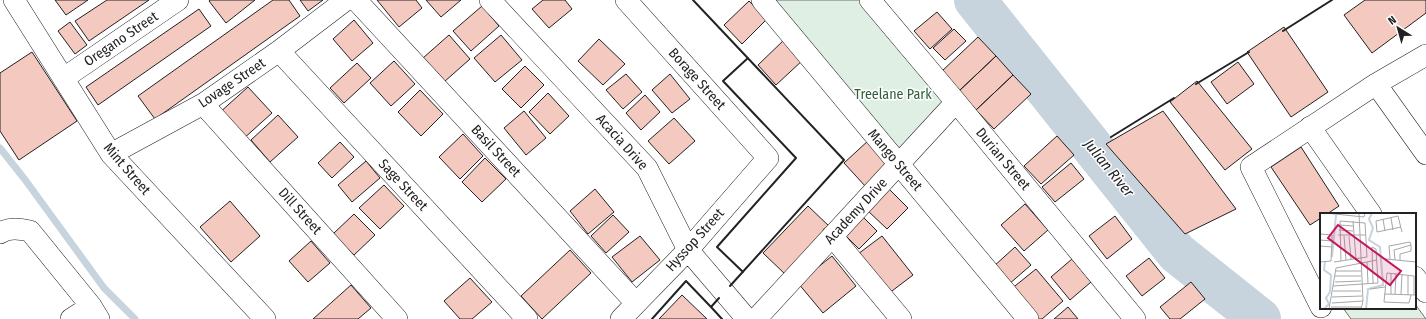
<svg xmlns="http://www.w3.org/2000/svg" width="1426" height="319" viewBox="0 0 1426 319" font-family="'Fira Sans Condensed',sans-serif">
  <rect width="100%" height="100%" fill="#fff"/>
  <path fill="#e0efe3" stroke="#6f6f6f" d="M 769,0 L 860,0 L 947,102 L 899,156 Z
    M 1415,304 L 1426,319 L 1351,319 L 1343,308 L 1415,308 Z"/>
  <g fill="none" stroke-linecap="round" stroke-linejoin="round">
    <path stroke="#c7d3dd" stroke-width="7" d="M 0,148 L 26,181 L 104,288 L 135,319"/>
    <path stroke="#c7d3dd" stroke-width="42" d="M 975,0 L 1177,253 L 1260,319"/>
  </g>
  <path fill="#f3c9c0" stroke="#222" d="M 55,0 L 88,0 L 66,15 Z
    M 107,0 L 149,0 L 89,41 L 75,21 Z
    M 210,0 L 255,0 L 226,23 L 209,1 Z
    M 273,0 L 289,0 L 300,16 L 155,119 L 138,96 Z
    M 300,0 L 323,0 L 308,11 Z
    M 377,0 L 416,0 L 422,8 L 399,27 Z
    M 426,0 L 461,0 L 441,17 Z
    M 543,0 L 565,0 L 572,9 L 549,28 L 532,9 Z
    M 1365,0 L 1426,0 L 1426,13 L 1372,53 L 1344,15 Z
    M 749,1 L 767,19 L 742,44 L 724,25 Z
    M 482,6 L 499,26 L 471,51 L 453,31 Z
    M 199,9 L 211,26 L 98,105 L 86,87 Z
    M 937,12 L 952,29 L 930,49 L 914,31 Z
    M 354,20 L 373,43 L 352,61 L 333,39 Z
    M 70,22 L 87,45 L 75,54 L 58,31 Z
    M 1284,27 L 1328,92 L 1291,117 L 1247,52 Z
    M 954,29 L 966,41 L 945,60 L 933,48 Z
    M 449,35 L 470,59 L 444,82 L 423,58 Z
    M 501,35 L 522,60 L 495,82 L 474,58 Z
    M 978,37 L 996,56 L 959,91 L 941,72 Z
    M 599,39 L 625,64 L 603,85 L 578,61 Z
    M 785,39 L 804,59 L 776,85 L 758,65 Z
    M 32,52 L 77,121 L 19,160 L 0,131 L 0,73 Z
    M 996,56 L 1013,75 L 976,110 L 959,91 Z
    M 394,61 L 415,84 L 391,106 L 370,83 Z
    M 1238,62 L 1254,84 L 1227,104 L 1211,82 Z
    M 357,63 L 371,78 L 344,103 L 330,88 Z
    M 525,66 L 544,85 L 521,108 L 502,89 Z
    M 626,74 L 642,92 L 623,109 L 606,90 Z
    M 670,74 L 690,99 L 672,113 L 652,90 Z
    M 1013,75 L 1031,94 L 994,129 L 976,110 Z
    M 1197,81 L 1252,149 L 1225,170 L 1170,102 Z
    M 248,87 L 272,113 L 242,140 L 218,114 Z
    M 420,90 L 443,114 L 421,136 L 398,112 Z
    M 548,93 L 569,116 L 550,134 L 529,112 Z
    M 645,95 L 660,112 L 641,130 L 626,113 Z
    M 524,111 L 546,138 L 526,155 L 504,128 Z
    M 1163,111 L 1236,209 L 1185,234 L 1106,144 Z
    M 278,115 L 298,137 L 270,162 L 251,140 Z
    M 674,118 L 695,141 L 669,164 L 648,141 Z
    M 463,134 L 483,156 L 460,179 L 439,157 Z
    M 1057,136 L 1074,155 L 1041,184 L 1024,166 Z
    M 870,139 L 892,163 L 866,187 L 844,163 Z
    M 340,142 L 354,157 L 332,178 L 318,163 Z
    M 1301,147 L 1339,206 L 1327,214 L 1321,214 L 1321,218 L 1310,225 L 1271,167 Z
    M 485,158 L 506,179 L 482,202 L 462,182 Z
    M 366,161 L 380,178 L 352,202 L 338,185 Z
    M 1071,163 L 1084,179 L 1055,202 L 1042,187 Z
    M 384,185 L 404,206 L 380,229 L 359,208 Z
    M 888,188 L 908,208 L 887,229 L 866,209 Z
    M 595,189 L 614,212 L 588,234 L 570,211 Z
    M 230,201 L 260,236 L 231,262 L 200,227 Z
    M 1025,204 L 1048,230 L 1024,251 L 1001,225 Z
    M 808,206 L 831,228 L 786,275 L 763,253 Z
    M 354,214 L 375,235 L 354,255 L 333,234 Z
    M 613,215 L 629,232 L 606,253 L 591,236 Z
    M 861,215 L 877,231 L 859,249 L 843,233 Z
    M 1115,216 L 1132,239 L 1107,259 L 1089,236 Z
    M 640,236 L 660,260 L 632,282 L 612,257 Z
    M 882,236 L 913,275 L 888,294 L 858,254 Z
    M 311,241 L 330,263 L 308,282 L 289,261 Z
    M 1015,247 L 1031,265 L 1008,285 L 993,267 Z
    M 570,250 L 591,273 L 542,319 L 521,296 Z
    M 832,256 L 856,286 L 823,313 L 798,283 Z
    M 1149,258 L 1165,278 L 1142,296 L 1126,276 Z
    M 1072,259 L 1091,282 L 1070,300 L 1051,277 Z
    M 1036,269 L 1063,301 L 1042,319 L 1034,319 L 1010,290 Z
    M 470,278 L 492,302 L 472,319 L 460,319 L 444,301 Z
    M 1191,282 L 1205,299 L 1180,319 L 1170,319 L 1160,307 Z
    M 351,285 L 371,308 L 358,319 L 313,319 Z
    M 682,295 L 707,319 L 659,319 Z
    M 1068,307 L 1078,319 L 1054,319 Z"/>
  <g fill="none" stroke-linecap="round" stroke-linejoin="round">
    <defs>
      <path id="street" d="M 14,0 L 111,154 L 265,319
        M 356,0 L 636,303
        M 490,0 L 647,168 L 688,250 L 747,319
        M 762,0 L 1028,319
        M 870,0 L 956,102 L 1135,319
        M 279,51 L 527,319
        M 64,78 L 178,0
        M 1376,84 L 1426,154
        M 203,104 L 397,319
        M 1310,127 L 1371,214
        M 111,154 L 203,104 L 279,51 L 346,0
        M 0,233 C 9,227 20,229 30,231 L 91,306 L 99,319
        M 832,236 L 901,319
        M 1415,277 L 1426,292
        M 1321,307 L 1251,167 L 1376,84 L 1426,55
        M 71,319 L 91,306
        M 621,319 L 688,250 L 768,158 L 626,0
        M 756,319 L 956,102"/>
    </defs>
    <use href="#street" stroke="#222" stroke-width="22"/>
    <use href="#street" stroke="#fff" stroke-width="21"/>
    <path stroke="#222" stroke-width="2" d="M 693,0 L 844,160 L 730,286
      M 1283,31 L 1332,0
      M 1196,84 L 1249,52
      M 1111,137 L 1174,98
      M 743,272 L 717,247 L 796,158 L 723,81 L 748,58
      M 711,307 L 722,319
      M 652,319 L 686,281 L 711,307 L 719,298"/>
  </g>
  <g text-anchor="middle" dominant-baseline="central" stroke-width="3" stroke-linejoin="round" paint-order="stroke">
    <g font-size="14" fill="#222" stroke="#fff">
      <text transform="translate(121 39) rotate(-34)">Oregano Street</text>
      <text transform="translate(697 79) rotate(48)">Borage Street</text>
      <text transform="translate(232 83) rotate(-34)">Lovage Street</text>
      <text transform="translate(622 142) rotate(48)">Acacia Drive</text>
      <text transform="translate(496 151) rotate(47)">Basil Street</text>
      <text transform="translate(1003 159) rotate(50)">Durian Street</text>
      <text transform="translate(895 160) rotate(50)">Mango Street</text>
      <text transform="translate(127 169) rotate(49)">Mint Street</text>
      <text transform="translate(403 185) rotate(47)">Sage Street</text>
      <text transform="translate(300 211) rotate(48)">Dill Street</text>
      <text transform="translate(856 211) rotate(-47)">Academy Drive</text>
      <text transform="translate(695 240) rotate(-48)">Hyssop Street</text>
    </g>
    <g font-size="14" fill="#2f5e38" stroke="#fff">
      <text x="893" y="94">Treelane Park</text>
    </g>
    <g font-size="15" font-style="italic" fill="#222" stroke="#fff">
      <text transform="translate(1109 168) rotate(51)">Julian River</text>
    </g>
  </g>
  <g transform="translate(1320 213)">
    <rect width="96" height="96" fill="#fff"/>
    <path fill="none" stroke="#c7d3dd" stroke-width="2" d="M 12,44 L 16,2M 4,96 L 9,91 L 6,85 L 10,79 L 11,62 L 4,57 L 5,49M 46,96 L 48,76 L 63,72 L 60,34 L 49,27 L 53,15 L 49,6 L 52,0"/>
    <path fill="none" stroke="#a7a7a7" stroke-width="1" d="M 5,0 L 44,4 L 45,0M 39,0 L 43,88 L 41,96M 78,3 L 56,8 L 57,19 L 81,14M 78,3 L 82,19M 71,5 L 73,17M 63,6 L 65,18M 33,8 L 36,46M 19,12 L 33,13M 19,17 L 33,18M 0,21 L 12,22 L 12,28 L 11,48 L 0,49M 18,22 L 45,22M 24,23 L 26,47M 29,23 L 31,46M 0,27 L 12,28M 0,33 L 12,34M 52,34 L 53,70M 66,46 L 96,49M 70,46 L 69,33 L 90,29 L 91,32 L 74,37 L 75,47M 80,48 L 80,41 L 91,38 L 91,32M 14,49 L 21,48 L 40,45 L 47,44 L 45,10 L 20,8 L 21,48M 47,49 L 48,71M 15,58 L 41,58M 15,63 L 41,63M 15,69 L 41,68M 13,73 L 58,70 L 56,36 L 52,34M 50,76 L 65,74M 13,78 L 41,78M 64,81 L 96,82M 71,81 L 71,60M 75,81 L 76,60M 81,81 L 82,61M 88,82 L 88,63M 91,82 L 89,90 L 64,89 L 67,60 L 94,63 L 94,82M 12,84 L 42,83M 12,90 L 43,88M 11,94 L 41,94M 9,96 L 16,55 L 57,47"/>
    <path fill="#c2185b" fill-opacity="0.15" stroke="#c2185b" stroke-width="2" d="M 18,12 L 81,58 L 70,72 L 8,25 Z"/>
    <rect width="96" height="96" fill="none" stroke="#222" stroke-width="2"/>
  </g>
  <g transform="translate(1398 28) rotate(323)" stroke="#ffffff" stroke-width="3" paint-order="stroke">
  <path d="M0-3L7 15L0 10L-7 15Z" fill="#222222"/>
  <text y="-6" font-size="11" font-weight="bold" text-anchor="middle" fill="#222222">N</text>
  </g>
</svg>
